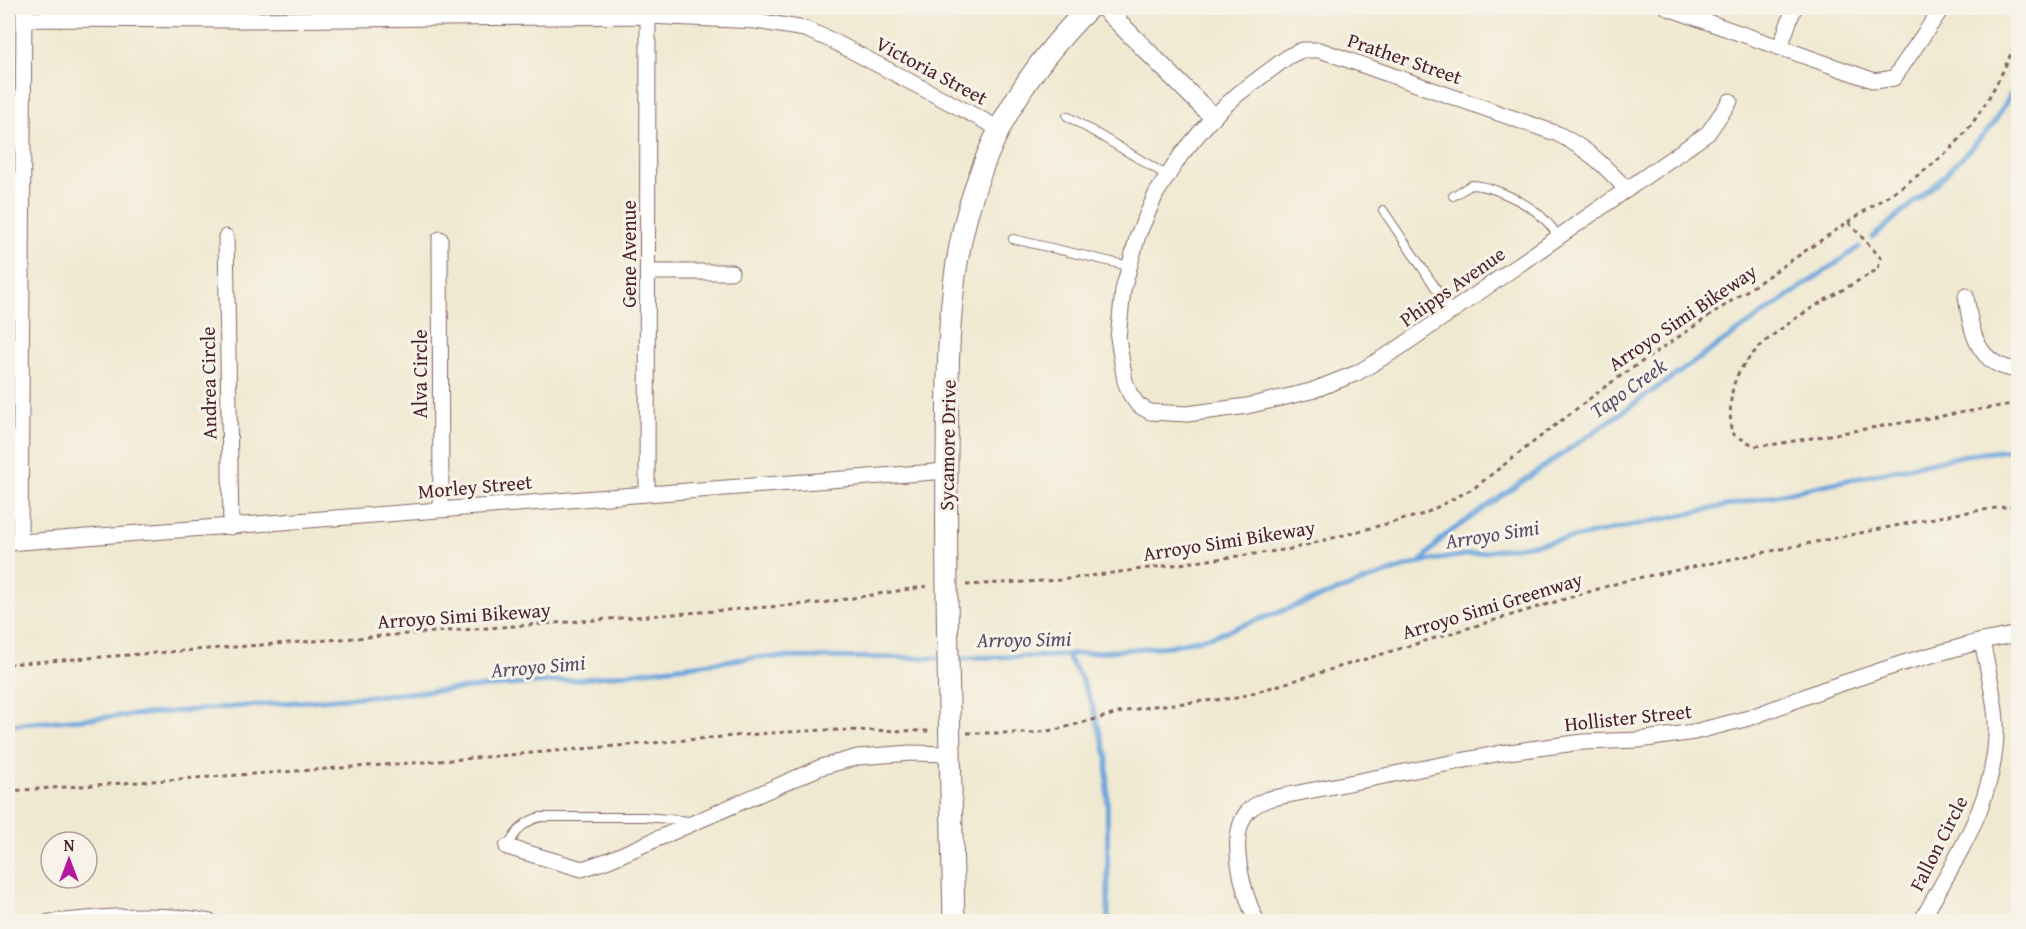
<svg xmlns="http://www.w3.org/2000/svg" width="2026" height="929" viewBox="0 0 2026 929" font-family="'Gentium Book Plus',serif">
  <rect width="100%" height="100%" fill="#f7f3e8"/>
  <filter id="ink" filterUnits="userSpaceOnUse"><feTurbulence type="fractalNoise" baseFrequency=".0167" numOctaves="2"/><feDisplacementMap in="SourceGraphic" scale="12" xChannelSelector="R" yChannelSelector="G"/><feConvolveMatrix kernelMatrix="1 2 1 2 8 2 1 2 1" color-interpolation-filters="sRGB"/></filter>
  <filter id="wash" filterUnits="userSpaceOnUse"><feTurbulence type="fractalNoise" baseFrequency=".008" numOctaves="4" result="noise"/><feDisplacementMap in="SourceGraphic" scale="24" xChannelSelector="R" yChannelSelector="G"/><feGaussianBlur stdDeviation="1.35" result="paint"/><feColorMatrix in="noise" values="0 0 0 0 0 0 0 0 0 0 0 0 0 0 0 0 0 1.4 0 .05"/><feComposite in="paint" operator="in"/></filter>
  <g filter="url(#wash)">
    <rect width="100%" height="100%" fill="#f0e9d1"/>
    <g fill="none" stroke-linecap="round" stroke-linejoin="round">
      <path stroke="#6ca5db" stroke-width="5" d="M 1873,237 L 1938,182 L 1992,126 L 2018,82
        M 1421,562 L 1443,537 L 1859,247
        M 1066,655 L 1080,676 L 1092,704 L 1107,756 L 1108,922
        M 953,658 L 1052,656 L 1170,646 L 1213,636 L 1387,573 L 1421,562 L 1573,538 L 1966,455 L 2018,449
        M 8,725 L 584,679 L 758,657 L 944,658"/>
    </g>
  </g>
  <g filter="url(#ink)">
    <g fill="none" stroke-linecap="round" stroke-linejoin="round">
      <defs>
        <path id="service" d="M 1067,116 L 1168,176
          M 1453,196 L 1471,185 C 1492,185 1530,204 1544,219 C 1550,224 1554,231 1559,237
          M 1383,210 L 1452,312
          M 1013,239 L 1129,266
          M 507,847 C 517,831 523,821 541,817 L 645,817 L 690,821"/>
        <path id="minor" d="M 1668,8 L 1875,81 L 1894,78 L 1942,8
          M 24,19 L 242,20 L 648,16 L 756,21 L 805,29 L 831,40 L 998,128
          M 1780,47 L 1794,8
          M 1627,190 C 1604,165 1589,150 1558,134 L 1320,50 L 1302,50 L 1289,56 L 1238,94 L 1213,117 L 1181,155 L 1156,194 L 1138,235 L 1123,290 L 1118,338 L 1125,381 L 1130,394 L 1138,405 L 1150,412 L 1187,414 L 1247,406 L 1311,391 L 1357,373 L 1399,348 L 1708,133 L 1730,101
          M 226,237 L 231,527
          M 440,239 L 441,509
          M 649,272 L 731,272
          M 1966,296 C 1971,330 1976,366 2018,370
          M 647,493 L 648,16
          M 20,542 L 24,8
          M 8,543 L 947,471
          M 507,847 L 582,869 L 609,860 L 821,767 L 858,757 L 911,753 L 951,754
          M 49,922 C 105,918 155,911 211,922
          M 1257,922 C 1244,895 1226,837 1248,811 C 1254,805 1261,802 1268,799 L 1501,753 L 1583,742 L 1639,740 L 1694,732 L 1749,718 L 1825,689 L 1903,663 L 1982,641 L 2018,634
          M 1921,922 C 1955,859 1999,797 1996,722 C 1995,696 1987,667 1982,641"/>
        <path id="tertiary" d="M 1104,8 L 1213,117"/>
        <path id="secondary" d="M 954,922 C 951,767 945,612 947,457 C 948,376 946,294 967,215 C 989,133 1029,67 1089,8"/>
      </defs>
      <use href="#service" stroke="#846665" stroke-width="10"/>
      <use href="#minor" stroke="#846665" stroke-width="17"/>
      <use href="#tertiary" stroke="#846665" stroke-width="20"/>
      <use href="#secondary" stroke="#846665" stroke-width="23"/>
      <path stroke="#846665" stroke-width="3" stroke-dasharray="4.5 4.5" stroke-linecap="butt" d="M 1848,222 C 1878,202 1911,182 1939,159 C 1975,130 2001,79 2018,37
        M 966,585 L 1060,580 L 1291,549 L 1424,514 L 1474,488 L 1606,386 L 1848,222 L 1881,258 L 1878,269 C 1836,295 1762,330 1738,374 C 1729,392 1730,413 1731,433 L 1755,446 L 1776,444 L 2018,403
        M 8,664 L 821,603 L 929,586
        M 967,733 L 1032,733 L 1059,729 L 1126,711 L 1154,706 L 1236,698 L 1628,580 L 1954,514 L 2018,505
        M 8,791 L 426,762 L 770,733 L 825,730 L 930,731"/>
      <use href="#service" stroke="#fff" stroke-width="8"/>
      <use href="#minor" stroke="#fff" stroke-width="15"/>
      <use href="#tertiary" stroke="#fff" stroke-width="18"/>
      <use href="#secondary" stroke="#fff" stroke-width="21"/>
    </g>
  </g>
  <g text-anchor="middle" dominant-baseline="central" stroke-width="6" stroke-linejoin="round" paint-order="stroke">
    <g font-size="20" fill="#4a1f2b" stroke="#f7f3e8">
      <text transform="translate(1405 58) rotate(19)">Prather Street</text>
      <text transform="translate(932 70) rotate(28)">Victoria Street</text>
      <text transform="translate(628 254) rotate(-90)">Gene Avenue</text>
      <text transform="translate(1452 286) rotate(-35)">Phipps Avenue</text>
      <text transform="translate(1682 317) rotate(-34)">Arroyo Simi Bikeway</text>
      <text transform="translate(419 374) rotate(-90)">Alva Circle</text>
      <text transform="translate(208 383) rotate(-91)">Andrea Circle</text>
      <text transform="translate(947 445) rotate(-89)">Sycamore Drive</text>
      <text transform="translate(475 486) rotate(-5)">Morley Street</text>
      <text transform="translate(1229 540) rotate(-9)">Arroyo Simi Bikeway</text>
      <text transform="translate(1492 605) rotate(-17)">Arroyo Simi Greenway</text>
      <text transform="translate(464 615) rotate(-4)">Arroyo Simi Bikeway</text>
      <text transform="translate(1628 717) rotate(-6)">Hollister Street</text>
      <text transform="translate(1938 843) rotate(-63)">Fallon Circle</text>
    </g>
    <g font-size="21" font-style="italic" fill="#564e69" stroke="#f7f3e8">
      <text transform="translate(1628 388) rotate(-35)">Tapo Creek</text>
      <text transform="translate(1492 534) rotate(-9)">Arroyo Simi</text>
      <text transform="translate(1024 639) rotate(-1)">Arroyo Simi</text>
      <text transform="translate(538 666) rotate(-5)">Arroyo Simi</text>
    </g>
  </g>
  <rect width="2026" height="929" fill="none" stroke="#f7f3e8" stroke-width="30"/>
  <g transform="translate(69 860)"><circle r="28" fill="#f7f3e8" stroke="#b29e9c" stroke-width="1.5"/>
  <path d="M0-4.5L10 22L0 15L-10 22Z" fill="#b5179e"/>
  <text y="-9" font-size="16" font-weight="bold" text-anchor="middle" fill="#4a1f2b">N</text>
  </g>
</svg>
